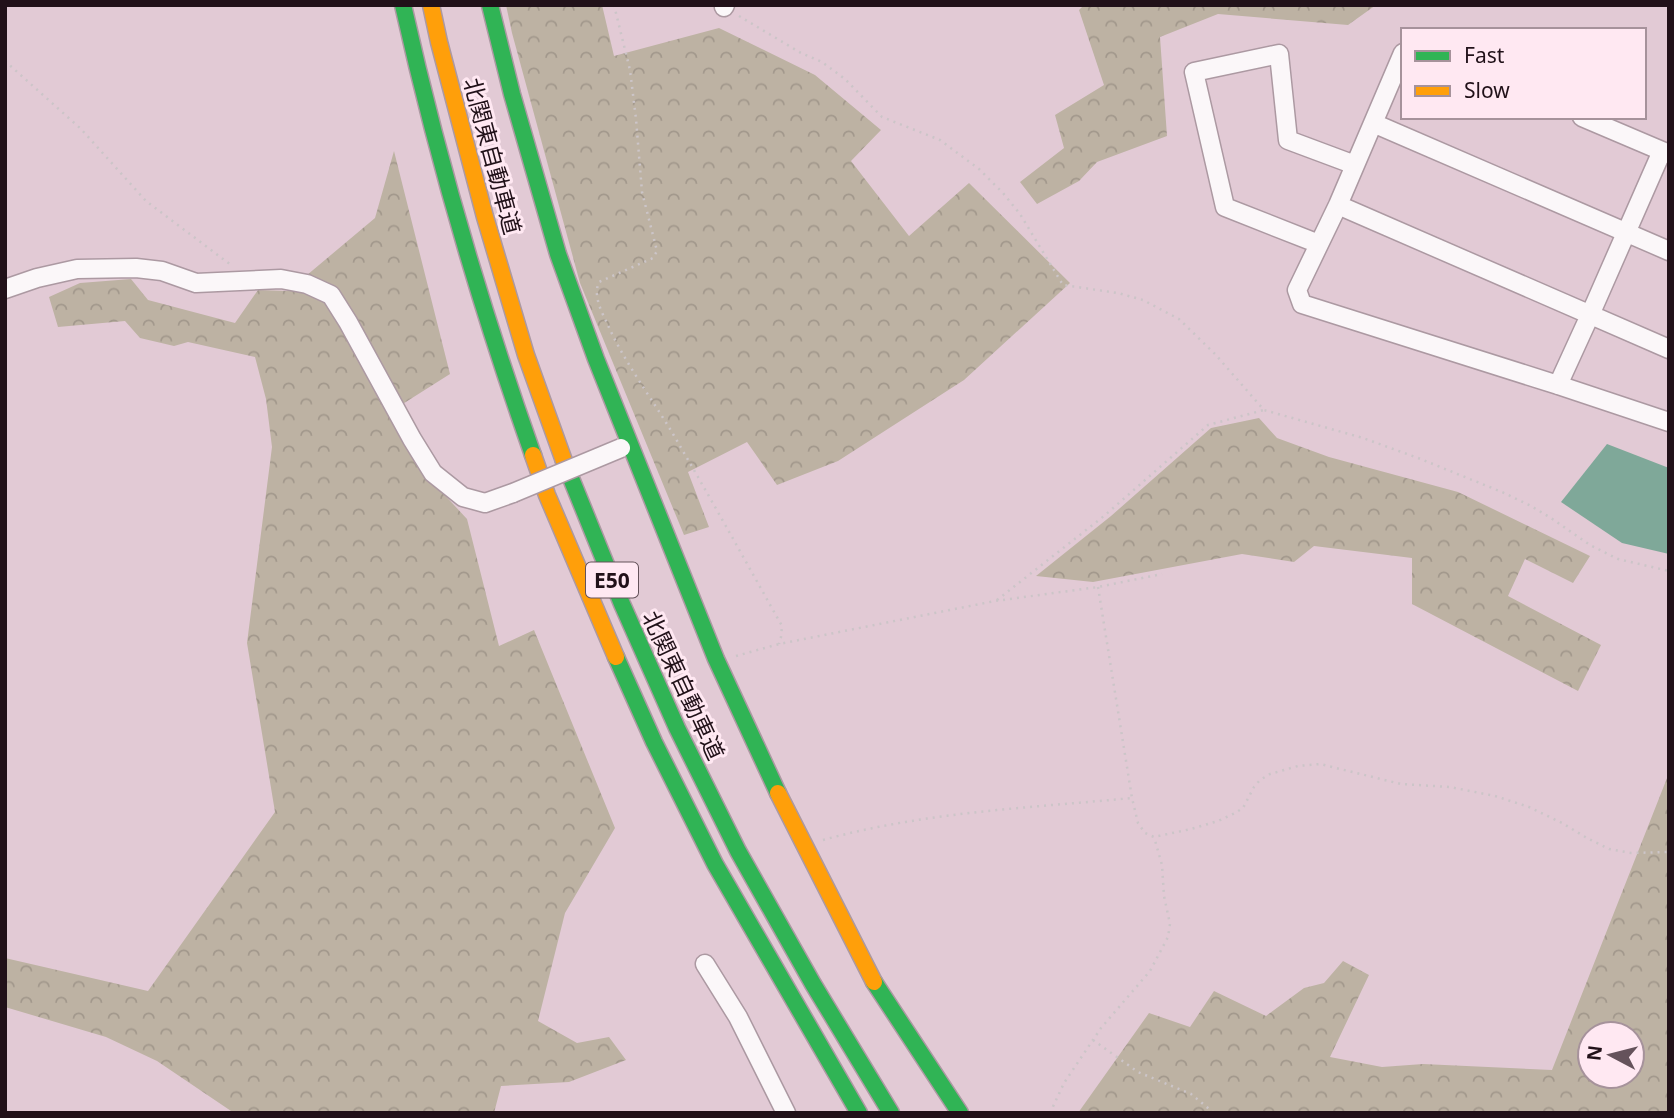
<svg xmlns="http://www.w3.org/2000/svg" width="1674" height="1118" viewBox="0 0 1674 1118" font-family="'Noto Sans','Noto Sans JP',sans-serif">
  <defs>
    <pattern id="forest-crowns" width="20" height="18" patternUnits="userSpaceOnUse" patternTransform="scale(1.75)"><rect width="20" height="18" fill="#bdb2a3"/><path d="M2 6a3 3 0 1 1 6 0M12 15a3 3 0 1 1 6 0" fill="none" stroke="#a2988c"/></pattern>
  </defs>
  <rect width="100%" height="100%" fill="#e2cad5"/>
  <path fill="url(#forest-crowns)" fill-rule="evenodd" d="M 506,5 L 602,5 L 614,56 L 719,28 L 815,75 L 881,130 L 851,161 L 909,236 L 969,183 L 1070,283 L 964,380 L 838,461 L 777,485 L 747,442 L 688,472 L 709,527 L 684,535 L 580,283 L 512,33 Z
    M 1084,5 L 1376,5 L 1348,25 L 1218,14 L 1160,37 L 1167,136 L 1097,162 L 1079,181 L 1037,204 L 1020,182 L 1064,148 L 1055,115 L 1104,85 L 1079,10 Z
    M 394,151 L 450,374 L 390,412 L 427,476 L 467,519 L 499,646 L 534,630 L 615,828 L 565,913 L 538,1021 L 577,1043 L 609,1037 L 626,1060 L 569,1082 L 501,1086 L 494,1113 L 234,1113 L 157,1061 L 106,1037 L 5,1007 L 5,958 L 148,991 L 275,812 L 247,643 L 272,447 L 266,399 L 255,357 L 188,342 L 174,346 L 140,338 L 125,321 L 58,327 L 49,297 L 80,283 L 131,279 L 148,300 L 235,323 L 258,290 L 288,291 L 375,218 Z
    M 1259,418 L 1277,438 L 1329,457 L 1458,492 L 1590,556 L 1573,583 L 1525,559 L 1508,596 L 1601,645 L 1578,691 L 1412,604 L 1412,558 L 1314,546 L 1294,562 L 1242,554 L 1093,582 L 1036,576 L 1111,516 L 1211,428 Z
    M 1669,773 L 1669,1113 L 1078,1113 L 1149,1013 L 1190,1027 L 1214,991 L 1266,1016 L 1304,988 L 1324,983 L 1343,961 L 1369,975 L 1330,1057 L 1382,1067 L 1423,1064 L 1552,1070 ZM 1632,1034 L 1632,1076 L 1590,1076 L 1590,1034 Z"/>
  <path fill="#7fa899" d="M 1607,444 L 1669,468 L 1669,554 L 1622,543 L 1561,502 Z"/>
  <g fill="none" stroke-linecap="round" stroke-linejoin="round">
    <defs>
      <path id="street" d="M 724,7 L 725,5
        M 1403,53 L 1338,205 L 1297,290 L 1302,304 L 1558,385 L 1669,422
        M 1582,117 L 1669,154
        M 1373,123 L 1669,251
        M 1338,205 L 1669,349
        M 1319,244 L 1225,207 L 1194,72 L 1279,54 L 1288,140 L 1355,165
        M 5,289 L 37,278 L 77,269 L 136,268 L 162,271 L 196,283 L 281,279 L 307,284 L 331,295 L 348,322 L 412,439 L 433,473 L 463,497 L 485,503 L 513,493
        M 1558,385 L 1590,315 L 1662,151
        M 705,964 L 738,1017 L 786,1113"/>
      <path id="fast" d="M 403,5 C 437,157 481,308 533,455
        M 490,5 L 512,94 L 558,254 L 596,359 L 716,659 L 778,793
        M 564,461 L 622,604 L 677,728 L 738,851 L 813,984 L 891,1113
        M 616,657 L 654,742 L 715,864 L 859,1113
        M 874,982 L 960,1113"/>
      <path id="slow" d="M 431,5 L 439,42 L 485,217 L 526,355 L 564,461
        M 533,455 L 547,495 L 616,657
        M 778,793 L 874,982"/>
    </defs>
    <use href="#street" stroke="#ac99a2" stroke-width="21"/>
    <use href="#fast" stroke="#ac99a2" stroke-width="19"/>
    <use href="#slow" stroke="#ac99a2" stroke-width="19"/>
    <path stroke="#ccc5c8" stroke-width="2.5" stroke-dasharray="2 5" stroke-linecap="butt" d="M 614,5 L 630,70 L 636,119 L 642,192 L 657,251 L 653,258 L 599,282 C 593,295 601,311 607,323 C 624,362 651,397 673,434 C 710,497 746,562 782,626 L 781,637 L 779,644
      M 739,16 L 801,53 L 822,62 L 845,79 L 882,117 L 940,140 L 979,169 L 1003,193 L 1020,214 L 1063,285 L 1118,293 L 1143,300 L 1179,319 L 1215,354 L 1264,410 L 1363,438 L 1418,458 L 1502,492 L 1531,506 L 1551,518 L 1590,545 L 1618,559 L 1669,571
      M 5,61 L 81,129 L 146,201 L 231,265
      M 1098,587 L 1132,798 L 1138,823 L 1145,833 L 1154,837 L 1191,829 L 1218,821 L 1235,813 L 1243,808 L 1254,787 L 1260,780 L 1270,774 L 1298,766 L 1320,764 L 1401,784 L 1450,787 L 1495,796 L 1529,807 L 1562,823 L 1587,838 L 1609,849 L 1631,853 L 1669,852
      M 997,600 L 1104,516 L 1208,425 L 1264,410
      M 736,656 L 779,644 L 995,601 L 1098,587 L 1162,574
      M 823,840 C 924,812 1028,808 1132,798
      M 1093,1040 L 1138,1072 L 1191,1094 L 1214,1113
      M 1050,1113 L 1064,1083 L 1101,1028 L 1150,971 L 1168,937 L 1170,924 L 1164,896 L 1162,865 L 1154,837"/>
    <use href="#street" stroke="#fbf7f9" stroke-width="18"/>
    <use href="#fast" stroke="#30b455" stroke-width="16"/>
    <use href="#slow" stroke="#ff9f0a" stroke-width="16"/>
    <defs>
      <path id="street-bridge" d="M 513,493 L 621,448"/>
    </defs>
    <use href="#street-bridge" stroke="#ac99a2" stroke-width="21" stroke-linecap="butt"/>
    <use href="#street-bridge" stroke="#fbf7f9" stroke-width="18"/>
  </g>
  <g text-anchor="middle" dominant-baseline="central" stroke-width="6" stroke-linejoin="round" paint-order="stroke">
    <rect fill="#ffe8f2" stroke="#64525a" stroke-width="2" x="586" y="562.5" width="52" height="35" rx="5"/>
    <g font-size="21" font-weight="bold" fill="#211119">
      <text x="612" y="580">E50</text>
    </g>
    <g font-size="23" fill="#211119" stroke="#ffe8f2">
      <text transform="translate(493 156) rotate(75)">北関東自動車道</text>
      <text transform="translate(684 685) rotate(65)">北関東自動車道</text>
    </g>
  </g>
  <rect width="1674" height="1118" fill="none" stroke="#211119" stroke-width="14"/>
  <rect x="1401" y="28" width="245" height="91" fill="#ffe8f2" stroke="#a6929b" stroke-width="2"/>
  <rect x="1415" y="51" width="35" height="10" fill="#30b455" stroke="#a6929b" stroke-width="2"/>
  <text x="1464" y="63" font-size="21" fill="#211119">Fast</text>
  <rect x="1415" y="86" width="35" height="10" fill="#ff9f0a" stroke="#a6929b" stroke-width="2"/>
  <text x="1464" y="98" font-size="21" fill="#211119">Slow</text>
  <g transform="translate(1611 1055) rotate(277)"><circle r="33" fill="#ffe8f2" stroke="#a6929b" stroke-width="2"/>
  <path d="M0-5L12 26L0 18L-12 26Z" fill="#65525b"/>
  <text y="-10" font-size="19" font-weight="bold" text-anchor="middle" fill="#211119">N</text>
  </g>
</svg>
